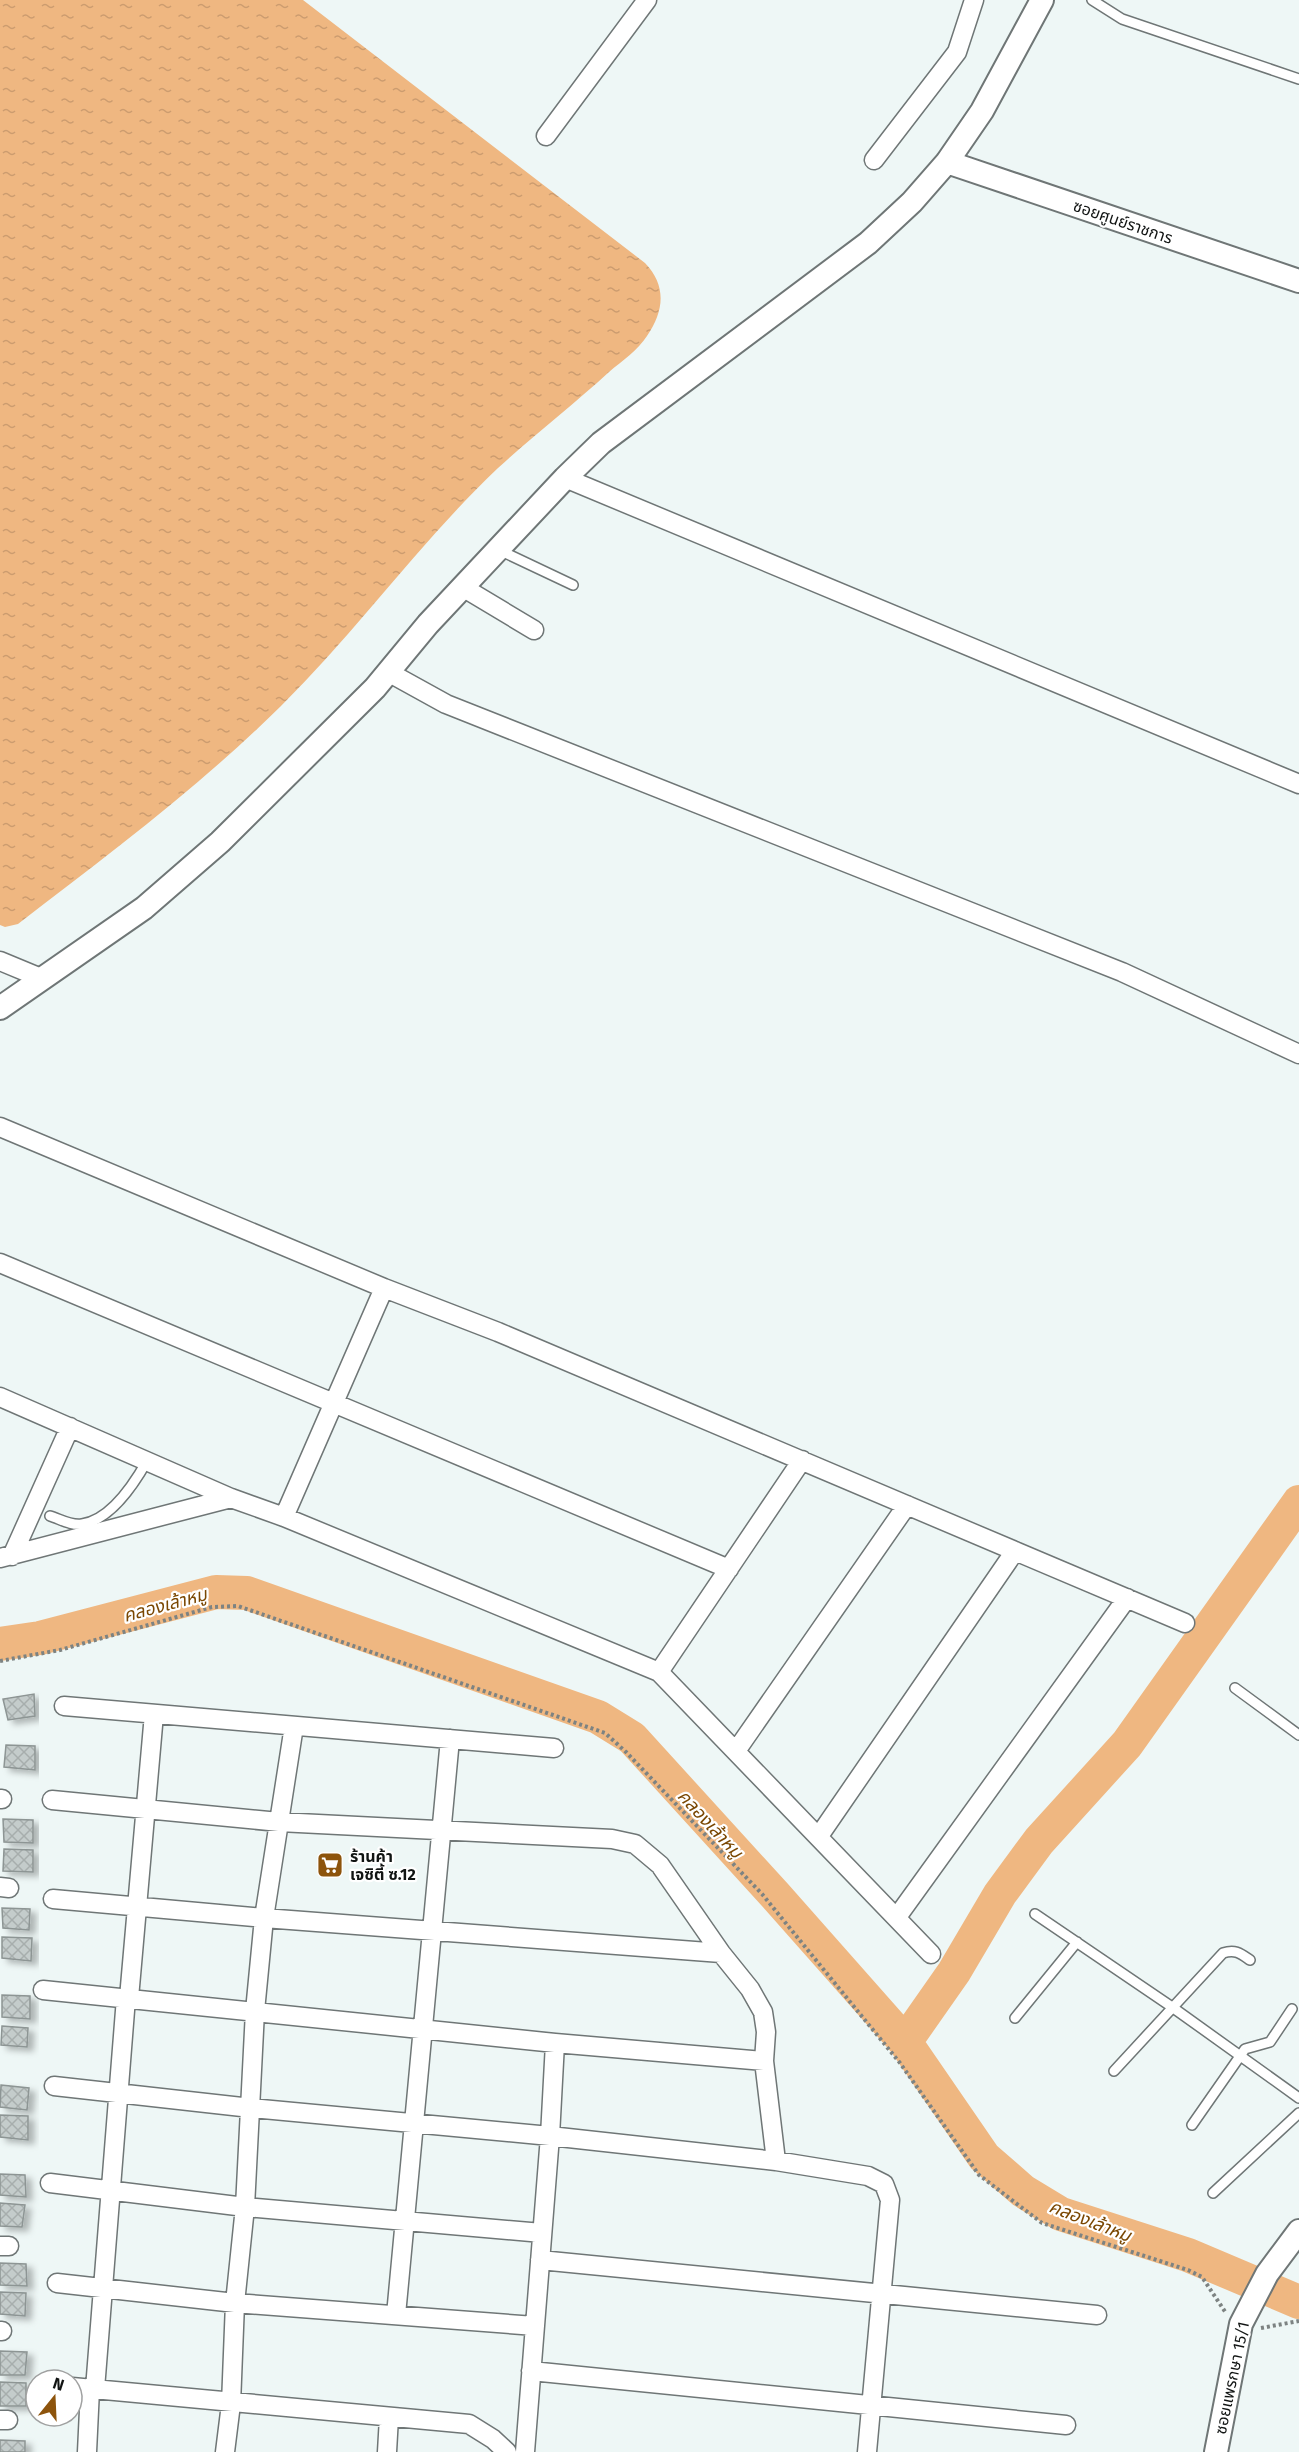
<svg xmlns="http://www.w3.org/2000/svg" width="1299" height="2452" viewBox="0 0 1299 2452" font-family="'Fira Sans','Noto Sans Thai',sans-serif">
  <defs>
    <pattern id="water-ripples" width="26" height="14" patternUnits="userSpaceOnUse" patternTransform="scale(1.5)"><rect width="26" height="14" fill="#efb781"/><path d="M2 4q2-2 4 0t4 0M15 11q2-2 4 0t4 0" fill="none" stroke="#cc9c6f"/></pattern>
    <pattern id="building-cross-hatch" width="8" height="8" patternUnits="userSpaceOnUse" patternTransform="scale(1.5)"><rect width="8" height="8" fill="#c4cccb"/><path d="M0 0l8 8M0 8l8-8" fill="none" stroke="#a7aead"/></pattern>
    <filter id="shadow"><feDropShadow dx="6" dy="4" stdDeviation="3" flood-color="#0004"/></filter>
  </defs>
  <rect width="100%" height="100%" fill="#eef7f6"/>
  <path fill="url(#water-ripples)" d="M 0,0 L 303,0 L 645,263 C 667,286 664,311 647,336 C 638,350 622,361 609,372 C 573,405 534,435 498,468 C 420,542 357,631 281,706 C 199,787 109,854 18,924 L 5,927 L 0,925 Z"/>
  <g fill="none" stroke-linecap="round" stroke-linejoin="round">
    <path stroke="#efb781" stroke-width="34" d="M 0,1644 L 40,1638 L 216,1592 L 247,1593 L 598,1717 L 632,1738 L 775,1895 L 905,2042 L 984,2157 L 1023,2191 L 1061,2214 L 1188,2255 L 1299,2302
      M 905,2042 L 954,1972 L 1000,1894 L 1039,1841 L 1127,1744 L 1299,1502"/>
  </g>
  <path fill="url(#building-cross-hatch)" stroke="#8d9594" stroke-width="1.5" filter="url(#shadow)" d="M 34,1694 L 35,1716 L 8,1720 L 3,1699 Z
    M 6,1745 L 35,1746 L 35,1770 L 4,1767 Z
    M 3,1819 L 33,1820 L 33,1843 L 4,1842 Z
    M 4,1849 L 33,1850 L 33,1872 L 3,1871 Z
    M 2,1908 L 30,1909 L 29,1930 L 3,1928 Z
    M 2,1937 L 32,1938 L 31,1961 L 2,1958 Z
    M 2,1995 L 30,1996 L 30,2019 L 2,2017 Z
    M 2,2026 L 28,2028 L 27,2047 L 1,2045 Z
    M 1,2085 L 29,2088 L 27,2110 L 0,2107 Z
    M 0,2115 L 28,2116 L 28,2140 L 0,2137 Z
    M 0,2174 L 25,2175 L 26,2197 L 0,2195 Z
    M 0,2203 L 25,2205 L 22,2227 L 0,2226 Z
    M 0,2263 L 26,2264 L 27,2286 L 0,2285 Z
    M 0,2292 L 26,2293 L 25,2316 L 0,2314 Z
    M 0,2351 L 27,2352 L 25,2375 L 0,2375 Z
    M 0,2382 L 26,2383 L 26,2406 L 0,2406 Z
    M 0,2440 L 25,2441 L 25,2452 L 0,2452 Z"/>
  <g fill="none" stroke-linecap="round" stroke-linejoin="round">
    <defs>
      <path id="service" d="M 1092,0 L 1122,19 L 1299,79
        M 499,550 L 573,585
        M 50,1516 C 60,1519 71,1526 82,1524 C 110,1520 134,1484 147,1461
        M 1235,1688 L 1299,1735
        M 1035,1914 L 1172,2007 L 1299,2098
        M 1015,2018 L 1077,1942
        M 1114,2071 L 1223,1953 C 1235,1949 1240,1953 1250,1960
        M 1192,2125 L 1245,2049 L 1270,2042 L 1292,2009
        M 1213,2193 L 1299,2113"/>
      <path id="minor" d="M 546,136 L 647,0
        M 874,160 L 957,52 L 974,0
        M 565,478 L 1299,784
        M 464,588 L 534,630
        M 388,672 L 446,704 L 1122,972 L 1299,1054
        M 0,961 L 41,978
        M 0,1127 L 384,1288 L 498,1332 L 1185,1623
        M 0,1263 L 729,1569
        M 0,1397 L 231,1498 L 284,1517 L 659,1672 L 931,1954
        M 284,1517 L 384,1288
        M 12,1556 L 70,1427
        M 0,1558 L 231,1498
        M 659,1672 L 802,1460
        M 64,1706 L 554,1748
        M 736,1751 L 907,1505
        M 0,1799 L 2,1799
        M 52,1800 L 279,1822 L 612,1839 L 635,1844 L 660,1865 L 721,1953 L 750,1989 L 763,2012 L 766,2032 L 764,2061 L 776,2161
        M 819,1836 L 1015,1551
        M 0,1887 L 9,1888
        M 53,1899 L 264,1918 L 721,1953
        M 897,1917 L 1127,1598
        M 43,1990 L 555,2043 L 764,2061
        M 129,1998 L 154,1714
        M 54,2086 L 251,2108 L 550,2136 L 776,2161 L 868,2176 L 884,2184 L 890,2200 L 867,2452
        M 50,2183 L 245,2207 L 542,2233
        M 0,2246 L 9,2246
        M 540,2260 L 1097,2315
        M 57,2283 L 235,2303 L 535,2326
        M 396,2315 L 450,1739
        M 0,2331 L 2,2331
        M 531,2371 L 1066,2425
        M 72,2387 L 469,2424 L 493,2439 L 507,2452
        M 95,2389 L 126,1998
        M 0,2420 L 8,2420
        M 87,2452 L 90,2389
        M 225,2452 L 231,2404 L 235,2303 L 245,2207 L 255,2011 L 264,1918 L 294,1726
        M 387,2452 L 389,2417
        M 525,2452 L 550,2136 L 555,2043"/>
      <path id="tertiary" d="M 947,162 L 1299,281
        M 0,1008 L 144,908 L 220,842 L 375,688 L 428,624 L 565,478 L 601,443 L 868,243 L 912,202 L 947,162 L 982,111 L 1042,0
        M 1216,2452 L 1241,2324 L 1267,2274 L 1299,2231"/>
    </defs>
    <use href="#service" stroke="#6f7676" stroke-width="12"/>
    <use href="#minor" stroke="#6f7676" stroke-width="21"/>
    <use href="#tertiary" stroke="#6f7676" stroke-width="26"/>
    <path stroke="#7d8382" stroke-width="4" stroke-dasharray="3 3" stroke-linecap="butt" d="M 0,1661 L 60,1650 L 212,1607 L 238,1606 L 605,1733 L 626,1752 L 762,1894 L 900,2063 L 979,2175 L 1042,2223 L 1188,2270 L 1202,2277 L 1226,2313
      M 1261,2328 L 1299,2321"/>
    <use href="#service" stroke="#fff" stroke-width="9"/>
    <use href="#minor" stroke="#fff" stroke-width="18"/>
    <use href="#tertiary" stroke="#fff" stroke-width="22"/>
  </g>
  <defs>
    <symbol id="supermarket-square" viewBox="-11 -11 22 22"><rect x="-9" y="-9" width="18" height="18" rx="4" fill="#8d540c" stroke="#fff"/><path d="M-6-5.5h2.5l.6 2H6L4.5 2H-2.5L-4.4-4H-6ZM-1.5 3.2a1.3 1.3 0 1 0 .1 0ZM3 3.2a1.3 1.3 0 1 0 .1 0Z" fill="#fff"/></symbol>
  </defs>
  <g fill-rule="evenodd">
    <use href="#supermarket-square" x="315" y="1850" width="30" height="30"/>
  </g>
  <g text-anchor="middle" dominant-baseline="central" stroke-width="4.5" stroke-linejoin="round" paint-order="stroke">
    <g font-size="16" fill="#111413" stroke="#fff">
      <text transform="translate(1123 222) rotate(19)">ซอยศูนย์ราชการ</text>
      <text transform="translate(1232 2378) rotate(-78)">ซอยแพรกษา 15/1</text>
    </g>
    <g font-size="16" font-weight="bold" fill="#111413" stroke="#fff" text-anchor="start">
      <text x="350" y="1856">ร้านค้า<tspan x="350" dy="18">เจซิตี้ ซ.12</tspan></text>
    </g>
    <g font-size="18" font-style="italic" fill="#7a4702" stroke="#fff">
      <text transform="translate(165 1605) rotate(-15)">คลองเล้าหมู</text>
      <text transform="translate(710 1824) rotate(47)">คลองเล้าหมู</text>
      <text transform="translate(1090 2221) rotate(21)">คลองเล้าหมู</text>
    </g>
  </g>
  <g transform="translate(54 2398) rotate(18)"><circle r="28" fill="#ffffff" stroke="#a0a1a1" stroke-width="1.5"/>
  <path d="M0-4.5L10 22L0 15L-10 22Z" fill="#8d540c"/>
  <text y="-9" font-size="16" font-weight="bold" text-anchor="middle" fill="#111413">N</text>
  </g>
</svg>
